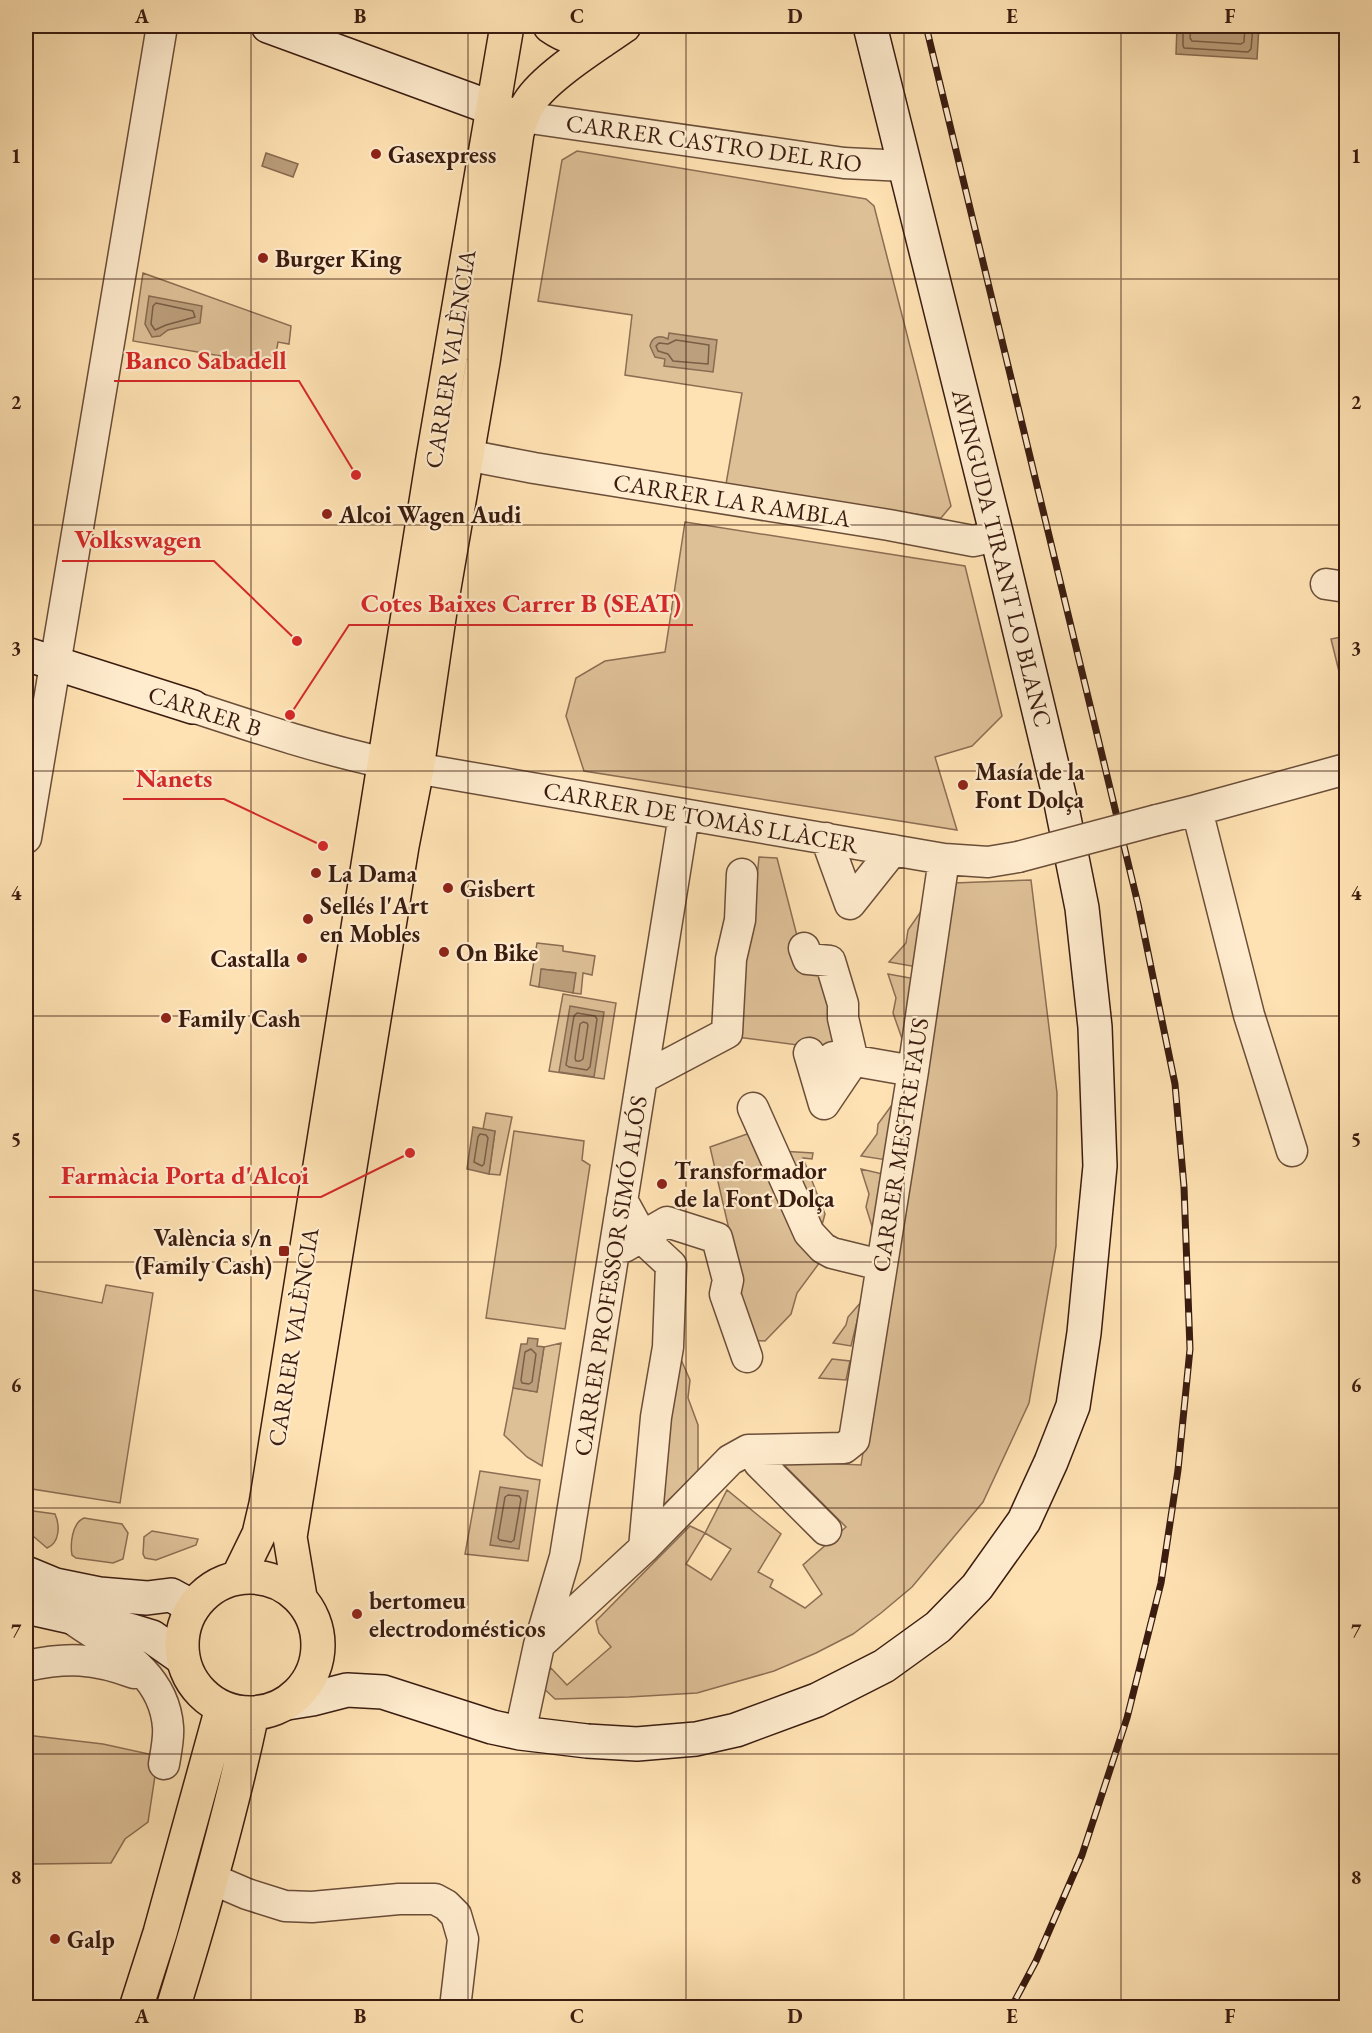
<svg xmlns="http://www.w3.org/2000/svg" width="1372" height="2033" viewBox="0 0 1372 2033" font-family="'EB Garamond',serif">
  <rect width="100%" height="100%" fill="#ffe2b3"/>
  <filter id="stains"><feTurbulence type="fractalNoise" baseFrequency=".00333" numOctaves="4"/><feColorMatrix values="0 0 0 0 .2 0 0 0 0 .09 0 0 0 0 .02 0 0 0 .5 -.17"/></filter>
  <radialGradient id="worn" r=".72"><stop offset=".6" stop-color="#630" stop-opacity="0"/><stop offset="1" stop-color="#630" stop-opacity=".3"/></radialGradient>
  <path fill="#dec097" stroke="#8c6e54" stroke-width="1.5" fill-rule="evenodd" d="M 577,151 L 866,199 L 874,206 L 951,506 L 941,518 L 726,484 L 742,393 L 625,375 L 632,315 L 538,301 L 562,160 Z
    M 143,273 L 291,326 L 289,344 L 278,342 L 274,365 L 133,341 Z
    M 685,522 L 965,566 L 1002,716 L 972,746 L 935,757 L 957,830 L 584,771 L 566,716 L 576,678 L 605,661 L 665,652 Z
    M 1346,636 L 1346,700 L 1331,639 Z
    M 759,857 L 777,858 L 804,963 L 824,969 L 835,1050 L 737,1037 L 738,961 L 752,930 Z
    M 1031,880 L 1057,1093 L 1056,1246 L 1029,1403 L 983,1502 L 912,1587 L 881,1613 L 853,1634 L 816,1653 L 774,1671 L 697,1693 L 629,1697 L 555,1699 L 538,1683 L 551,1668 L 567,1685 L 611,1647 L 599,1633 L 596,1621 L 690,1526 L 705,1533 L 727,1490 L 781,1534 L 758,1572 L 773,1580 L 770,1587 L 805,1608 L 822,1594 L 803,1565 L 846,1527 L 780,1461 L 861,1465 L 954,883 ZM 705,1533 L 731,1549 L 711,1580 L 686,1564 Z
    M 929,900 L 917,967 L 889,962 L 906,943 L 908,930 Z
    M 537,943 L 563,946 L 563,951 L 595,956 L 592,975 L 583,973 L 581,994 L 573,993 L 575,973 L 542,969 L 539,987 L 530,985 Z
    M 888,974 L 916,979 L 906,1050 L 893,1013 L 896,998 Z
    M 563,994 L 616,1003 L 604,1079 L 549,1071 Z
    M 897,1098 L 887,1160 L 861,1156 L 877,1134 L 878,1124 Z
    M 486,1113 L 512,1117 L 500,1175 L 489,1174 L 495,1131 L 483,1129 Z
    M 514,1131 L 584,1141 L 582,1160 L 590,1165 L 565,1329 L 486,1318 Z
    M 753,1132 L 823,1258 L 797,1293 L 791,1314 L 765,1341 L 751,1340 L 739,1294 L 740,1277 L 710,1147 Z
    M 780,1151 L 813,1153 L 812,1159 L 803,1158 L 825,1214 L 822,1225 L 830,1243 Z
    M 861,1169 L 887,1175 L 876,1239 L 866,1207 L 869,1194 Z
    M 106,1285 L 153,1293 L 120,1503 L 26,1488 L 26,1302 L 29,1289 L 102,1303 Z
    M 862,1301 L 851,1346 L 833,1343 L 846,1325 L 848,1317 Z
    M 561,1343 L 542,1466 L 527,1457 L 504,1435 L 513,1388 L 537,1392 L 544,1347 Z
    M 676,1348 L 690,1380 L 688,1398 L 698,1425 L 698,1472 L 659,1509 Z
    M 832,1359 L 850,1361 L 846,1380 L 819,1378 Z
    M 480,1471 L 540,1480 L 528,1561 L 465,1554 Z
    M 26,1510 L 55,1514 C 60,1525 60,1543 47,1548 L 26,1530 Z
    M 84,1518 L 122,1524 L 128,1533 L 123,1559 L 113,1563 L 76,1558 L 72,1555 C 70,1544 72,1523 84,1518 Z
    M 152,1531 L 198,1539 L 196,1545 L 156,1560 L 145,1558 L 143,1554 L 144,1537 Z
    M 26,1735 L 103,1744 L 158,1756 L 148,1822 L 125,1839 L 111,1863 L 33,1864 L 26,1867 Z"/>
  <path fill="#bc9f7c" stroke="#886b51" stroke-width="1.5" d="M 1177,26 L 1259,26 L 1257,59 L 1176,54 Z
    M 266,153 L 298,164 L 293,177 L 262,166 Z
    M 149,296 L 202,306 L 200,323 L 168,330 L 160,336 L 152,337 L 145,324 Z
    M 669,333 L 717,340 L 713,372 L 664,366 L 665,359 L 655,357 L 650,346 C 652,336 660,335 668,339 Z
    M 541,969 L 576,973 L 573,993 L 539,987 Z
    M 570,1006 L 604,1012 L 594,1077 L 559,1072 Z
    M 473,1127 L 495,1131 L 489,1174 L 467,1169 Z
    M 528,1338 L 538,1339 L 537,1346 L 544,1347 L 537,1392 L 513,1388 L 521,1344 L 527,1344 Z
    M 500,1487 L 528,1491 L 519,1549 L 490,1545 Z"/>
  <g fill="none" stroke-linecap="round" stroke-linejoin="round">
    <path stroke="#7b5e46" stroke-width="1.5" d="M 1183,26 L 1183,45 L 1184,48 L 1248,52 L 1251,49 L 1253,26
      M 1191,26 L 1190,38 L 1192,41 L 1241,44 L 1244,42 L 1245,26
      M 156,303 L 193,311 L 195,317 L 166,325 L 155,330 L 151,324 L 153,306 Z
      M 676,340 L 709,345 L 708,364 L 673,361 L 668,354 L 658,351 L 656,346 L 659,343 L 668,344 Z
      M 577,1013 L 595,1016 L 597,1019 L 590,1067 L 587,1070 L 569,1067 L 566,1065 L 574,1016 Z
      M 583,1022 L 587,1023 L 588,1025 L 583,1059 L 580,1061 L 576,1061 L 575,1058 L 580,1024 Z
      M 480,1134 L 486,1135 L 488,1138 L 484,1164 L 482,1166 L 474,1162 L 478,1137 Z
      M 531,1349 L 536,1354 L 532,1382 L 529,1384 L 522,1383 L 521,1380 L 525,1352 Z
      M 508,1495 L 519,1496 L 521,1499 L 514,1540 L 511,1542 L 500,1540 L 498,1538 L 505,1497 Z"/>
    <defs>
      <path id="street" d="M 501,110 L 523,117 L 844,163 L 905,166
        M 466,455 L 534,468 L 889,525 L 973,541 L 997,536
        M 1326,584 L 1346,587
        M 193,707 C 257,728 320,749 386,763 L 944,859 L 988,862 L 1018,857
        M 1197,810 L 1346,769
        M 1157,820 L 1197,810 L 1249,1015 L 1292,1151
        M 26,838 L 162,26
        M 826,838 L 850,904 L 893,850
        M 804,948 L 808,959 L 830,961 L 843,1004 L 843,1018 L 853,1061 L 824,1104 L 809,1053
        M 833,1057 L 913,1071
        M 642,1078 L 727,1033 L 731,959 L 740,920 L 742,874
        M 753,1108 L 809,1233 L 823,1248 L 832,1253 L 881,1265
        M 622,1200 L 644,1240 L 671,1265 L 668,1347 L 656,1417 L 644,1548
        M 624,1247 L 667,1222 L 717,1238 L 728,1280 L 725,1294 L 747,1357
        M 757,1450 L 759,1463 L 826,1530
        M 71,1618 C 112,1647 164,1671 168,1727 C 169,1738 166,1752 164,1764
        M 539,1645 L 644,1548 L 730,1460 L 748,1450 L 844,1448 L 854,1440 L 913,1071 L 944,859
        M 26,1666 C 67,1657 94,1658 134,1673
        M 520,1733 L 539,1645 L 565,1557 L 684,815
        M 212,1879 L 247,1894 L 285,1906 L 312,1907 L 399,1899 L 435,1899 L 446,1905 L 456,1915 L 463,1939 L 455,2008"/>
      <path id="secondary" d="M 268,26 L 492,108
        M 26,654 L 193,707
        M 26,1573 L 55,1585 L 99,1594 L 147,1598 L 171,1595 L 193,1607
        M 26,1607 L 129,1630 L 152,1637 L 182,1658
        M 287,1703 L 312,1699 L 347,1690 L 383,1692 L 492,1727 L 520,1733 L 587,1741 L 637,1744 L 696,1739 L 736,1730 L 817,1700 L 884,1666 L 938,1627 L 977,1587 L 1024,1521 L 1051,1462 L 1073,1406 L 1084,1333 L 1100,1166 L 1095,1027 L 1082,908 L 1061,803 L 997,536 L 870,26"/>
      <path id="primary" d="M 550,26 C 567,38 581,41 602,41
        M182 1645a68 68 0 1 1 136 0a68 68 0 1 1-136 0Z
        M 238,1577 L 259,1534 L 266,1504 L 433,458 L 507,26
        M 300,1597 L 290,1537 L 402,846 L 417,769 L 440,611 L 483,362 L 517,133 C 520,123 523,112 529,103 C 545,77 598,44 624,26
        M 136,2008 L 160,1933 L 222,1708
        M 173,2008 C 203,1911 231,1813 252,1714"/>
    </defs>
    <use href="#street" stroke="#6b4e39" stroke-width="33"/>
    <use href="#secondary" stroke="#3a1c10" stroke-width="36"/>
    <use href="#primary" stroke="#3a1c10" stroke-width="36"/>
    <use href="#street" stroke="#ffecce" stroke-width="30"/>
    <use href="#secondary" stroke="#ffecce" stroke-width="33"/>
    <use href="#primary" stroke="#ffe2b3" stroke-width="33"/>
    <defs>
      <path id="rail" d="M 926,26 L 1138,904 L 1175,1084 L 1184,1187 L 1190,1349 L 1178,1470 L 1161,1583 L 1127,1718 L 1082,1855 L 1036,1961 L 1011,2008"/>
    </defs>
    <use href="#rail" stroke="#3a1c10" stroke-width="7"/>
    <use href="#rail" stroke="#ffecce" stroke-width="4.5" stroke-dasharray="14" stroke-linecap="butt"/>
    <defs>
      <path id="street-bridge" d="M 1018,857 L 1157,820"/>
    </defs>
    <use href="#street-bridge" stroke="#6b4e39" stroke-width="33" stroke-linecap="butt"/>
    <use href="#street-bridge" stroke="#ffecce" stroke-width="30"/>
  </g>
  <path fill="none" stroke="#3a1c10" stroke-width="1.5" stroke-opacity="0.55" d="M 251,26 L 251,2008M 468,26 L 468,2008M 686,26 L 686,2008M 904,26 L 904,2008M 1121,26 L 1121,2008M 26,279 L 1346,279M 26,525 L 1346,525M 26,771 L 1346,771M 26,1016 L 1346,1016M 26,1262 L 1346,1262M 26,1508 L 1346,1508M 26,1754 L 1346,1754"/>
  <g fill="#8f2418" stroke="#ffecce" stroke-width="2">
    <circle cx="376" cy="154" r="6"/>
    <circle cx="263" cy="258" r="6"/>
    <circle cx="327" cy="514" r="6"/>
    <circle cx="963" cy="785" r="6"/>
    <circle cx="316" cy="873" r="6"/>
    <circle cx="448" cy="888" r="6"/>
    <circle cx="308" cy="919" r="6"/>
    <circle cx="444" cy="952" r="6"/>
    <circle cx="302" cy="958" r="6"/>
    <circle cx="166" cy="1018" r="6"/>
    <circle cx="662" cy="1184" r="6"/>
    <rect x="278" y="1245" width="12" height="12" rx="3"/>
    <circle cx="357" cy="1614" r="6"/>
    <circle cx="55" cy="1939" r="6"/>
  </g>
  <g text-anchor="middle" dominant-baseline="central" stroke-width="4.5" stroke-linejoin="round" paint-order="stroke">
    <g font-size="24" fill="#3a1c10" stroke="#ffecce">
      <text transform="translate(714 143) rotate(8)">CARRER CASTRO DEL RIO</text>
      <text transform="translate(450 359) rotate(-81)">CARRER VALÈNCIA</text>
      <text transform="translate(732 500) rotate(9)">CARRER LA RAMBLA</text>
      <text transform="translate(1002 558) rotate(76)">AVINGUDA TIRANT LO BLANC</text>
      <text transform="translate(205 711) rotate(18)">CARRER B</text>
      <text transform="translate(701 817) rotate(10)">CARRER DE TOMÀS LLÀCER</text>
      <text transform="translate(900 1145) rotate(-81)">CARRER MESTRE FAUS</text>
      <text transform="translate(610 1276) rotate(-81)">CARRER PROFESSOR SIMÓ ALÓS</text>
      <text transform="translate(293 1337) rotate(-81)">CARRER VALÈNCIA</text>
    </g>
    <g font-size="24" font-weight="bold" fill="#3a1c10" stroke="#ffecce" text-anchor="start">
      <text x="388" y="154">Gasexpress</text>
      <text x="275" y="258">Burger King</text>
      <text x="339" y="514">Alcoi Wagen Audi</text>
      <text x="975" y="771">Masía de la<tspan x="975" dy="28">Font Dolça</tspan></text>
      <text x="328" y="873">La Dama</text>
      <text x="460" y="888">Gisbert</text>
      <text x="320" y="905">Sellés l'Art<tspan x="320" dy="28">en Mobles</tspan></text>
      <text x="456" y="952">On Bike</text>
      <text x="290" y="958" text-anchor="end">Castalla</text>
      <text x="178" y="1018">Family Cash</text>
      <text x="674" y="1170">Transformador<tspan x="674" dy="28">de la Font Dolça</tspan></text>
      <text x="272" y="1237" text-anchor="end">València s/n<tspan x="272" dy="28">(Family Cash)</tspan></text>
      <text x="369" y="1600">bertomeu<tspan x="369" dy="28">electrodomésticos</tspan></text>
      <text x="67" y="1939">Galp</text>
    </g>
  </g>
  <path fill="none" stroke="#d62828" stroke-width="2" d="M356 475L299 381H114M297 641L214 561H62M290 715L349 625H693M323 846L224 799H123M410 1153L321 1197H49"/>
  <g fill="#d62828" stroke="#ffecce" stroke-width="2">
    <circle cx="356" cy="475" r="6"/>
    <circle cx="297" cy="641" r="6"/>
    <circle cx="290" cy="715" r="6"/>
    <circle cx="323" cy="846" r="6"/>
    <circle cx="410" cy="1153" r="6"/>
  </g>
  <g font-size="26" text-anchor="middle" font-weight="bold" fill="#d62828" stroke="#ffecce" stroke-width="4.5" stroke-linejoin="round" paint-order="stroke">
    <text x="206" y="369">Banco Sabadell</text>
    <text x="138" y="548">Volkswagen</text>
    <text x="521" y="612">Cotes Baixes Carrer B (SEAT)</text>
    <text x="174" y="787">Nanets</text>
    <text x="185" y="1184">Farmàcia Porta d'Alcoi</text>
  </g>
  <rect width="1372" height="2033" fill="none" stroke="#ffe2b3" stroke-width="66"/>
  <rect x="33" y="33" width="1306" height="1967" fill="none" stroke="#3a1c10" stroke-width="2"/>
  <g font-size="20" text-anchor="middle" font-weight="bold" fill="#3a1c10">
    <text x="142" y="23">A</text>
    <text x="360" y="23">B</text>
    <text x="577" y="23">C</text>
    <text x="795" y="23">D</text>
    <text x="1012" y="23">E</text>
    <text x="1230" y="23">F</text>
    <text x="16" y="163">1</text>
    <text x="1356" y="163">1</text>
    <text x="16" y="409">2</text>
    <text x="1356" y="409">2</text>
    <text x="16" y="655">3</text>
    <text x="1356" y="655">3</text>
    <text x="16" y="900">4</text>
    <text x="1356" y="900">4</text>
    <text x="16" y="1146">5</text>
    <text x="1356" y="1146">5</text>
    <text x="16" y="1392">6</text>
    <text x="1356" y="1392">6</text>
    <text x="16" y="1638">7</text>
    <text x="1356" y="1638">7</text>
    <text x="16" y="1884">8</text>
    <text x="1356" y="1884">8</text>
    <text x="142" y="2023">A</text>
    <text x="360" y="2023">B</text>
    <text x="577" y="2023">C</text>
    <text x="795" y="2023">D</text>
    <text x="1012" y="2023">E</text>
    <text x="1230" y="2023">F</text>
  </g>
  <rect width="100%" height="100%" filter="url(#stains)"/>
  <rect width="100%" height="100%" fill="url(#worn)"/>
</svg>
